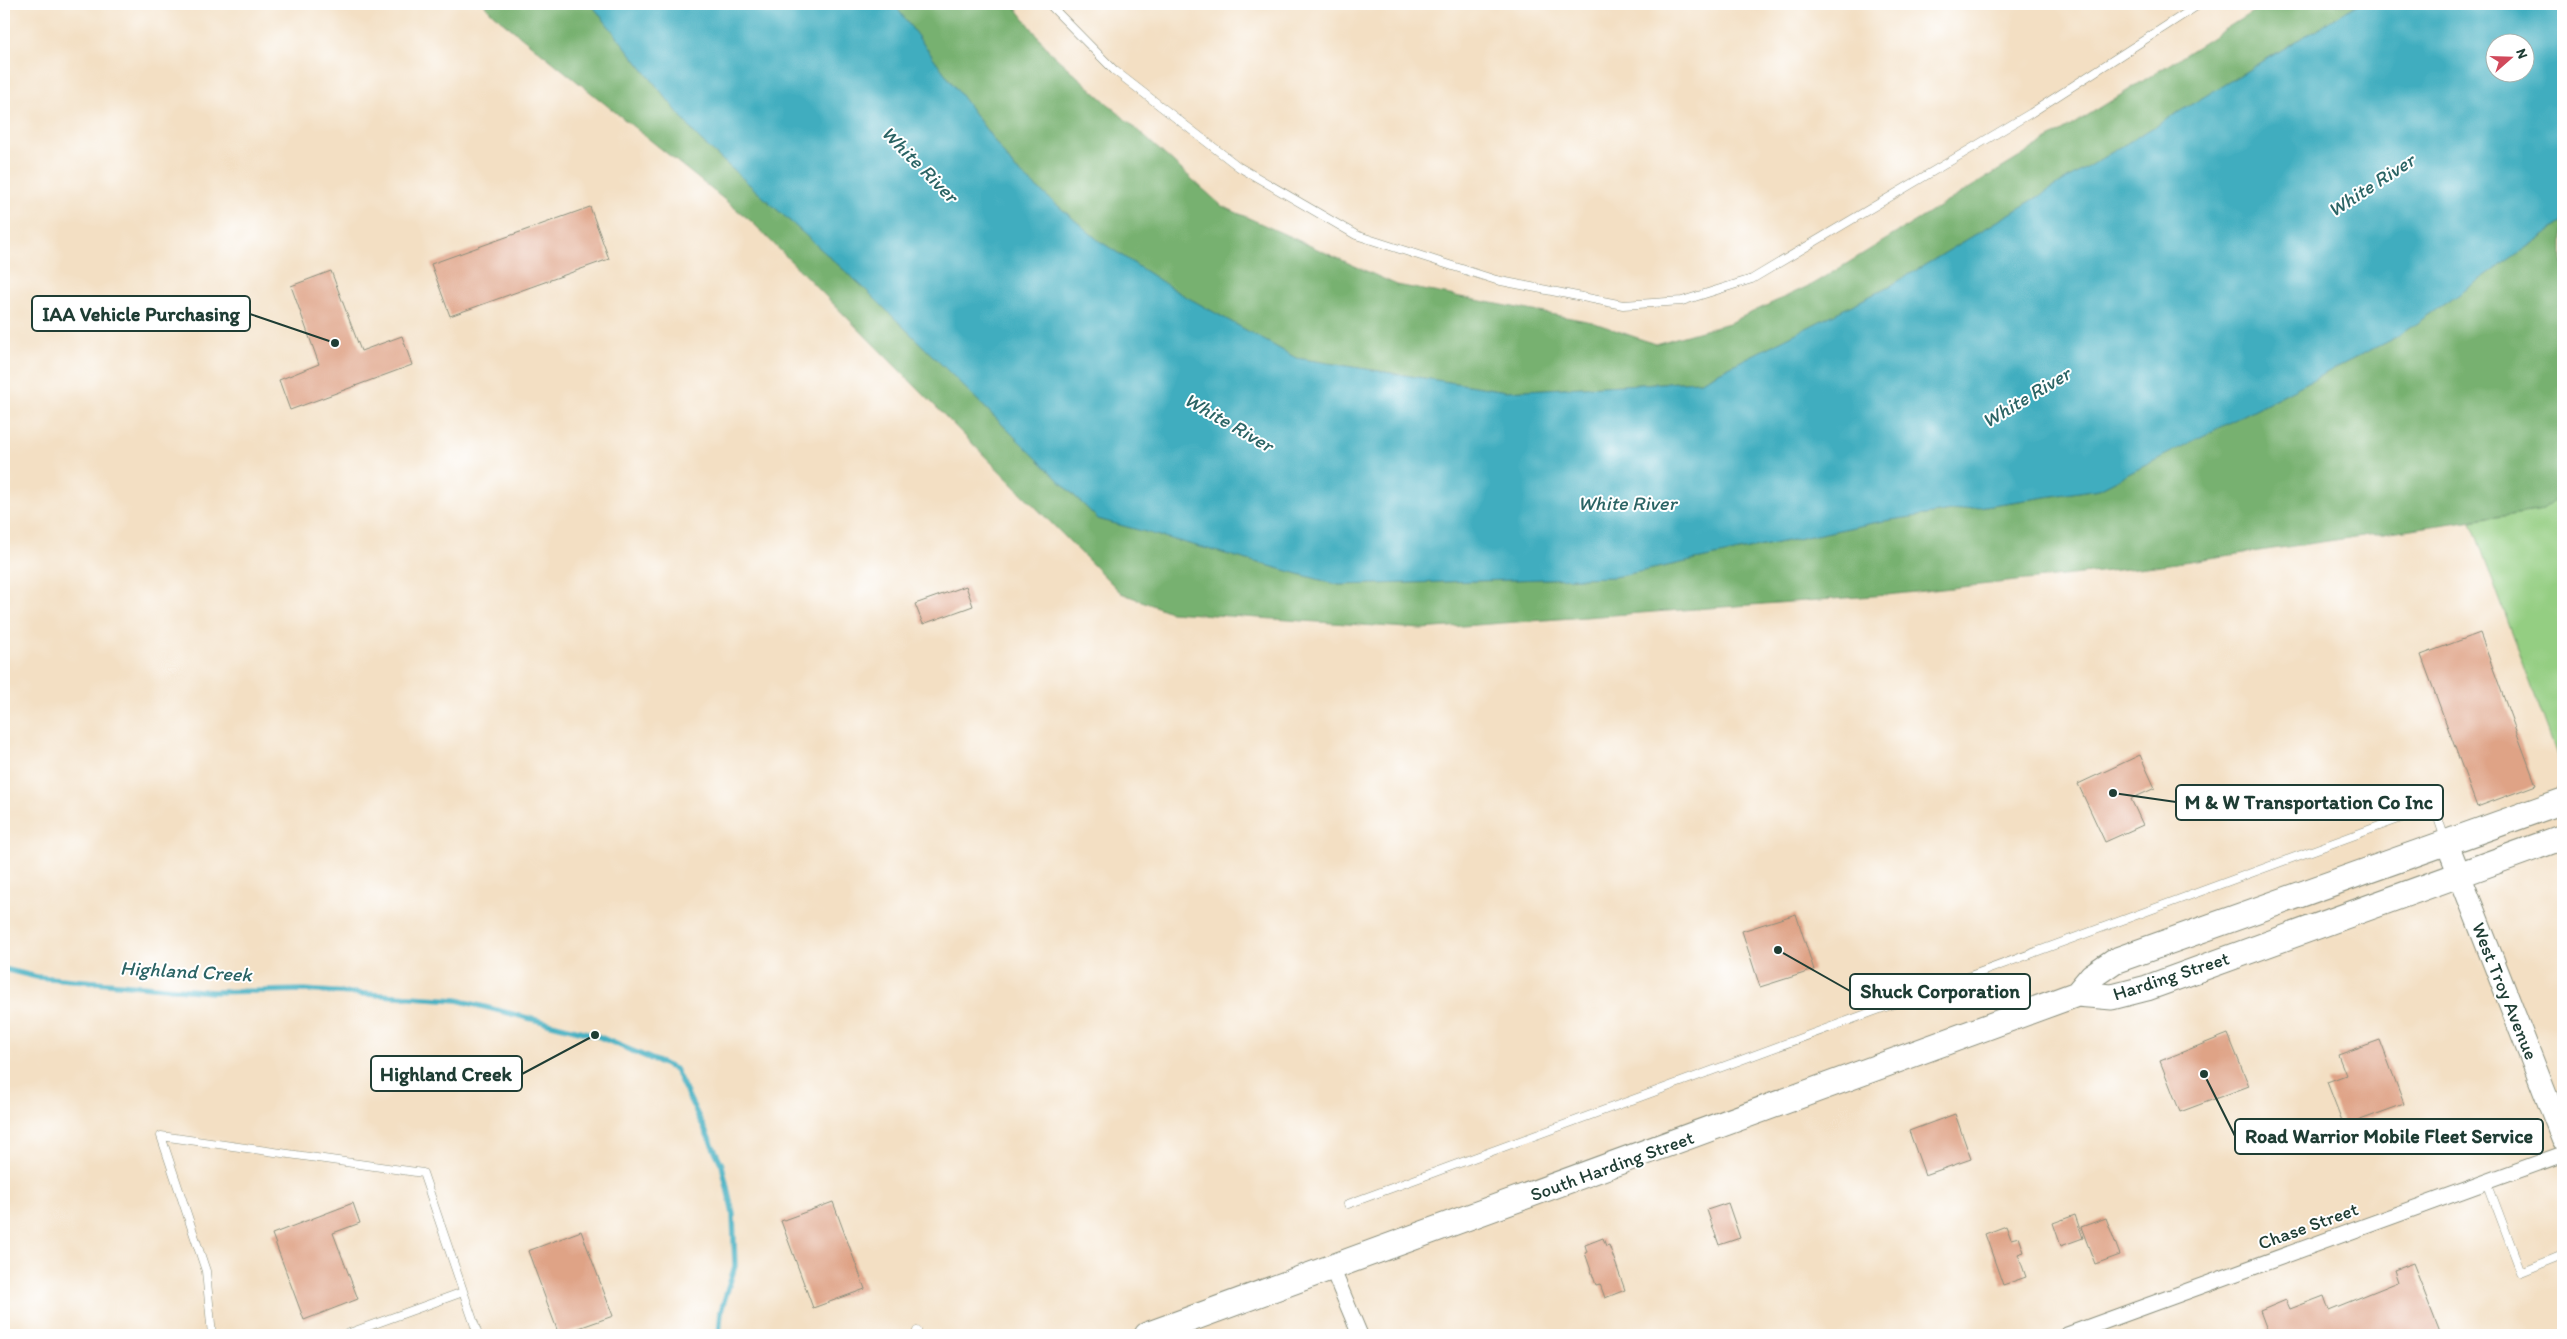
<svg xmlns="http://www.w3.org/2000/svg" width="2567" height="1339" viewBox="0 0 2567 1339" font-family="Itim,sans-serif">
  <rect width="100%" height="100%" fill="#fff"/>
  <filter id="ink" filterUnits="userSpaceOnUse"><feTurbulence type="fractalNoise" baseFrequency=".02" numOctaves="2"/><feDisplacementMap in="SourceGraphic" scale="10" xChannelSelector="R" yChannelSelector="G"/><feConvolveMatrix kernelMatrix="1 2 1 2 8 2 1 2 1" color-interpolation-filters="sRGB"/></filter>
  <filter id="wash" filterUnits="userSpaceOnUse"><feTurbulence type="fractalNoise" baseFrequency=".0096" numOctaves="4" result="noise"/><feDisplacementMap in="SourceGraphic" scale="20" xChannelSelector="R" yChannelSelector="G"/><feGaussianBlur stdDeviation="1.12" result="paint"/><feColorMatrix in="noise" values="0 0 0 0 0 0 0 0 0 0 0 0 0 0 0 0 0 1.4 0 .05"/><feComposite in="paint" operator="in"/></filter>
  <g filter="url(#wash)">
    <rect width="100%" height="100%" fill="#f3dfc3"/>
    <path fill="#94ce82" stroke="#5a865b" d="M 2563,492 L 2563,772 L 2471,521 L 2543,510 Z"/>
    <path fill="#77b170" stroke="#4b7752" d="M 484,4 L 591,4 L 699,139 L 865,289 L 1098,519 L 1339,585 L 1614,577 L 1878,522 L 2099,489 L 2398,336 L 2563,222 L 2563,492 L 2543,510 L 2155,566 L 1887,595 L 1421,629 L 1170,612 L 1121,593 L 751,221 L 493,14 Z
      M 894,4 L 1013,4 L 1050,52 L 1222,206 L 1397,285 L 1592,322 L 1655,344 L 1729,323 L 1817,282 L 2111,101 L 2265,4 L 2358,4 L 1890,286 L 1701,381 L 1506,391 L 1296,358 L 1176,291 L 1098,240 L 1015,169 Z"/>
    <path fill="#40adbf" stroke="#30757a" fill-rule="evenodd" d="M 591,4 L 894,4 L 1015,169 L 1098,240 L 1176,291 L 1296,358 L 1506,391 L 1701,381 L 1890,286 L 2358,4 L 2563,4 L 2563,222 L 2398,336 L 2099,489 L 1878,522 L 1614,577 L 1339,585 L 1098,519 L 865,289 L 699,139 ZM 2494,42 L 2524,42 L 2524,72 L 2494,72 Z"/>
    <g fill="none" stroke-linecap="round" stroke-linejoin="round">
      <path stroke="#40adbf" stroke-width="5.5" d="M 4,969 L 37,977 L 212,992 L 304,990 L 457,1000 L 595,1035 L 675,1069 L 722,1165 L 733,1214 L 735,1266 L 721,1311 L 719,1335"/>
    </g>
    <g id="blocks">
      <path fill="#dfa386" d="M 590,207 L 609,259 L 450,316 L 431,264 Z
        M 331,271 L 361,351 L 402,336 L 412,365 L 290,410 L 279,380 L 319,364 L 291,286 Z
        M 966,586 L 973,606 L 923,624 L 915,604 Z
        M 2480,633 L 2536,785 L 2477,807 L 2421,655 Z
        M 2140,755 L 2155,788 L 2131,799 L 2143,825 L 2105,842 L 2078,784 Z
        M 1796,914 L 1814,970 L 1760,987 L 1742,931 Z
        M 2228,1034 L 2249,1086 L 2180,1112 L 2160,1061 Z
        M 2380,1040 L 2404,1104 L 2344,1126 L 2327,1082 L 2346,1075 L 2338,1055 Z
        M 1955,1114 L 1971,1159 L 1925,1175 L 1909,1131 Z
        M 833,1202 L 865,1289 L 813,1308 L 781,1221 Z
        M 353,1203 L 360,1223 L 333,1233 L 358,1299 L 304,1320 L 272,1234 Z
        M 1728,1203 L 1740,1238 L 1719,1245 L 1707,1210 Z
        M 2075,1215 L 2083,1238 L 2061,1246 L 2053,1223 Z
        M 2106,1218 L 2120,1255 L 2095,1264 L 2081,1227 Z
        M 2006,1226 L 2011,1239 L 2019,1237 L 2024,1252 L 2018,1254 L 2026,1277 L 2003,1285 L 1985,1234 Z
        M 581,1231 L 613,1316 L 559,1335 L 528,1251 Z
        M 1603,1238 L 1606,1246 L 1609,1245 L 1625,1290 L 1605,1298 L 1600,1284 L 1596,1285 L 1585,1253 L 1587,1252 L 1585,1245 Z
        M 2413,1263 L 2441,1335 L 2269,1335 L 2260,1311 L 2286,1300 L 2290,1309 L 2324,1296 L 2329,1310 L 2398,1282 L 2394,1270 Z"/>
    </g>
  </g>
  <g filter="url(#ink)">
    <use href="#blocks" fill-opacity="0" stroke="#898e7c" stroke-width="1"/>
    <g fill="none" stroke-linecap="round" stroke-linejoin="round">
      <defs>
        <path id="service" d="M 1049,4 L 1114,70 L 1239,167 L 1356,235 L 1496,280 L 1623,305 L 1682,301 L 1752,279 L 2031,113 L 2200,4
          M 2487,1182 L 2521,1272 L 2563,1255
          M 1348,1204 L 2434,806 L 2445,839
          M 212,1335 L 206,1271 L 161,1136 L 423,1173 L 478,1335
          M 344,1335 L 463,1292
          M 916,1335 L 917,1331"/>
        <path id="minor" d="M 1332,1268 L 1360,1335
          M 2067,1335 L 2563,1154"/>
        <path id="secondary" d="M 2447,843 L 2563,1139"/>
        <path id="primary" d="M 2077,994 L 2112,997 L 2147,988 L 2563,837
          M 1147,1335 L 2077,994 L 2092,976 L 2114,961 L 2563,801"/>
      </defs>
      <use href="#service" stroke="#898e7c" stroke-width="9"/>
      <use href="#minor" stroke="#898e7c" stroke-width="17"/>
      <use href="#secondary" stroke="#898e7c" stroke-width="24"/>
      <use href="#primary" stroke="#898e7c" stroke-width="27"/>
      <use href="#service" stroke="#fff" stroke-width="8"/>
      <use href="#minor" stroke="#fff" stroke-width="15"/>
      <use href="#secondary" stroke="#fff" stroke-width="22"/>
      <use href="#primary" stroke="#fff" stroke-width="25"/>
    </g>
  </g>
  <g text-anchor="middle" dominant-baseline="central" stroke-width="4" stroke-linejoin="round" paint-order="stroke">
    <g font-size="19" fill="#1f3d34" stroke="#fff">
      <text transform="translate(2171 976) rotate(-18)">Harding Street</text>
      <text transform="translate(2505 991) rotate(68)">West Troy Avenue</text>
      <text transform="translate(1612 1166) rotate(-20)">South Harding Street</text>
      <text transform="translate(2308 1226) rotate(-20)">Chase Street</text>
    </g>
    <g font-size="20" font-style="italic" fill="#2b6465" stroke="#fff">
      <text transform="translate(920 164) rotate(45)">White River</text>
      <text transform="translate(2371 185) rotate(-33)">White River</text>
      <text transform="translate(2026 397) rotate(-31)">White River</text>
      <text transform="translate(1229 422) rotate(30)">White River</text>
      <text x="1627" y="503">White River</text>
      <text transform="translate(186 971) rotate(3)">Highland Creek</text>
    </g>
  </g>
  <path fill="none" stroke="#1f3d34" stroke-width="2" d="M335 343L250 314M2113 793L2176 802M1778 950L1850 991M595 1035L522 1074M2204 1074L2235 1136"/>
  <g fill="#1f3d34" stroke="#fff" stroke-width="2">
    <circle cx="335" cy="343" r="5"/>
    <circle cx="2113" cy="793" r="5"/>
    <circle cx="1778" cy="950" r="5"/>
    <circle cx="595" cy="1035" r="5"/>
    <circle cx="2204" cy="1074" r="5"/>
  </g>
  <g fill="#fff" stroke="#1f3d34" stroke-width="2">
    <rect x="32" y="296" width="218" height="35" rx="5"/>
    <rect x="2176" y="785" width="267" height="35" rx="5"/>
    <rect x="1850" y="974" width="180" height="35" rx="5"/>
    <rect x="371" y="1056" width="151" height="35" rx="5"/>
    <rect x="2235" y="1119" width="308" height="35" rx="5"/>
  </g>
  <g font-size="20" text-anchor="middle" font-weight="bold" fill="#1f3d34">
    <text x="141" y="321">IAA Vehicle Purchasing</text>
    <text x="2309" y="809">M &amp; W Transportation Co Inc</text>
    <text x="1940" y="998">Shuck Corporation</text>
    <text x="446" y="1081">Highland Creek</text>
    <text x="2389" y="1143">Road Warrior Mobile Fleet Service</text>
  </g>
  <rect width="2567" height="1339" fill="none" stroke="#fff" stroke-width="20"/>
  <g transform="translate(2510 58) rotate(70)"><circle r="24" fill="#ffffff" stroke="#a5b1ae"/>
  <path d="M0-4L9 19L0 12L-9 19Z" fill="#d1495b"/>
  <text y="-8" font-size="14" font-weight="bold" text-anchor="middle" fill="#1f3d34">N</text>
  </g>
</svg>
